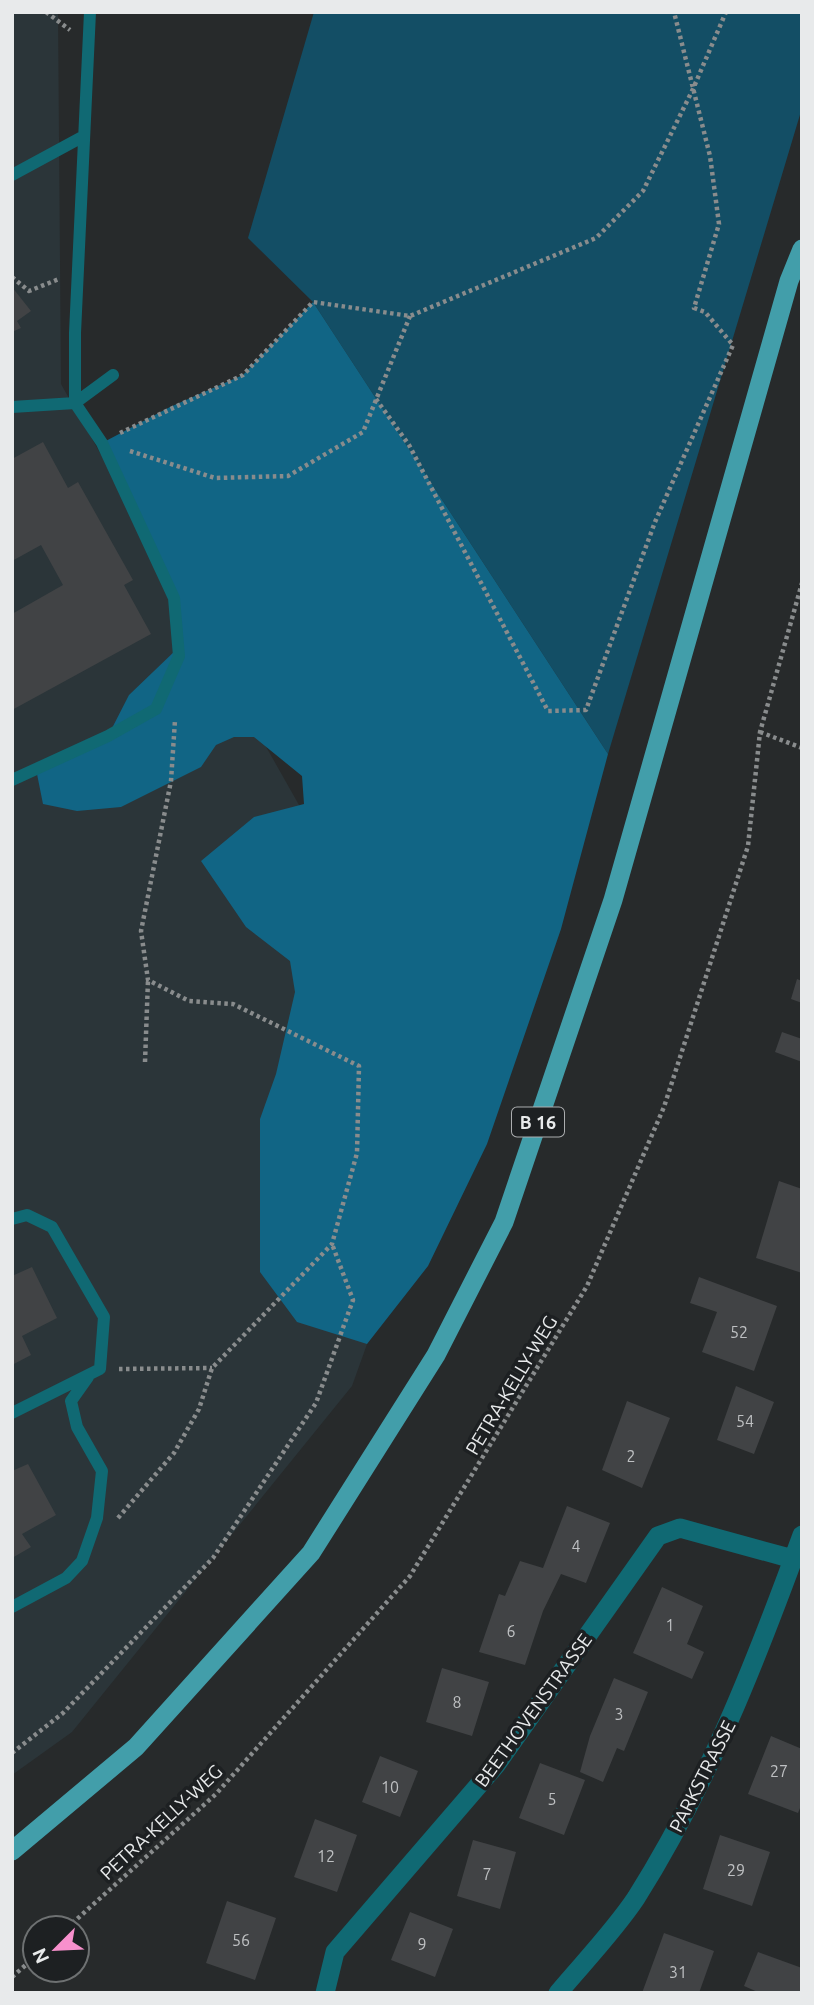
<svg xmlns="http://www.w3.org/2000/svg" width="814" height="2005" viewBox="0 0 814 2005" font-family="Ubuntu,sans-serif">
  <rect width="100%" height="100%" fill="#272a2b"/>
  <path fill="#2b3539" d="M 12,12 L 58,12 L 61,384 L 459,1088 L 352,1386 L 72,1732 L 12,1775 Z"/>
  <path fill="#134e65" d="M 314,12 L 802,12 L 802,108 L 608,754 L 313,302 L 248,238 Z"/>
  <path fill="#116585" d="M 313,302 L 608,754 L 561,929 L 487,1144 L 428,1266 L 367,1344 L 297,1322 L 260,1272 L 260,1119 L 276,1074 L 295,992 L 290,961 L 246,927 L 201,861 L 254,817 L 304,804 L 302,776 L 254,737 L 234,737 L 216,745 L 201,767 L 121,807 L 77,811 L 43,804 L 36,769 L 108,736 L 129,695 L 178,648 L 174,598 L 102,443 L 170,407 L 243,375 Z"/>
  <path fill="#414345" d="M 12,287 L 31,311 L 17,321 L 21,328 L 12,332 Z
    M 43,442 L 68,488 L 78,482 L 133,580 L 124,585 L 151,634 L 12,710 L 12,614 L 63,585 L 41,545 L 12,561 L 12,459 Z
    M 797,979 L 802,981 L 802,1003 L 791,999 Z
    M 782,1032 L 802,1039 L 802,1062 L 775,1052 Z
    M 779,1181 L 802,1189 L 802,1273 L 756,1258 Z
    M 32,1267 L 57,1318 L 22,1336 L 31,1355 L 12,1365 L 12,1276 Z
    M 699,1277 L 777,1306 L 754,1371 L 702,1352 L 717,1312 L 690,1303 Z
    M 736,1386 L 774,1402 L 754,1454 L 717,1440 Z
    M 627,1401 L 670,1418 L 642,1488 L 602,1470 Z
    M 28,1464 L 56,1515 L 22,1534 L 31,1547 L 12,1558 L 12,1471 Z
    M 567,1506 L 610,1523 L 586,1583 L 561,1574 L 543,1611 L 525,1665 L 479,1652 L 499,1594 L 505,1596 L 520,1561 L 543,1568 Z
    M 662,1587 L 703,1606 L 687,1644 L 704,1652 L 692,1679 L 633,1653 Z
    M 442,1668 L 489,1682 L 472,1736 L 426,1722 Z
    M 614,1678 L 648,1692 L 624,1751 L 617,1748 L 603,1782 L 580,1772 L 590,1736 Z
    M 771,1736 L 802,1749 L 802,1803 L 798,1813 L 748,1794 Z
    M 380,1756 L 418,1771 L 400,1817 L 362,1802 Z
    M 540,1763 L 585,1780 L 564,1835 L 519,1818 Z
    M 315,1819 L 357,1835 L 337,1892 L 294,1877 Z
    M 720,1835 L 770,1852 L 752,1906 L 703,1889 Z
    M 473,1840 L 516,1852 L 500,1909 L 457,1896 Z
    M 227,1901 L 276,1918 L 255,1980 L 206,1963 Z
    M 410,1912 L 453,1929 L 435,1977 L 391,1960 Z
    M 664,1933 L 714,1951 L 699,1993 L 642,1993 Z
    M 758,1952 L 802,1968 L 802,1993 L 760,1993 L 744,1986 Z"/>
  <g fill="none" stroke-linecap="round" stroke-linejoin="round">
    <path stroke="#898c8d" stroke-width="4.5" stroke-dasharray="3.5 3.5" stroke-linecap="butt" d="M 46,12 L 70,30
      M 12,277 L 29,291 L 59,279
      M 376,399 L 409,445 L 548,711 L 586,710 L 655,522 L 733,345 L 705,312 L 694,308 L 719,224 L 710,156 L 674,12
      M 120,433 L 243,375 L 313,302 L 410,316 L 596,238 L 643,191 L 693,89 L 726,12
      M 130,451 L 215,478 L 288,476 L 363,432 L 410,316
      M 760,732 L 802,748
      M 145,1062 L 148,980
      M 119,1369 L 212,1368
      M 118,1518 L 174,1453 L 199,1409 L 212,1368 L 332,1244 L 357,1153 L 359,1066 L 233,1004 L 189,1001 L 148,980 L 141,931 L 171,781 L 175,720
      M 12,1753 L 63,1713 L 213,1558 L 316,1403 L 353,1300 L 332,1244
      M 67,1928 L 216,1794 L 410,1576 L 587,1286 L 664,1107 L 748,846 L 760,732 L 802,583
      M 12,1977 L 35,1957"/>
    <path stroke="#106973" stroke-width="12" d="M 12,175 L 84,136
      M 12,407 L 75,403 L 113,375
      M 12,780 L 108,736 L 156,709 L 179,656 L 174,598 L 102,443 L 75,403 L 75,333 L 90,12
      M 12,1219 L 27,1215 L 52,1227 L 104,1317 L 100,1369 L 12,1413
      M 12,1607 L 66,1578 L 82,1561 L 97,1518 L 102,1471 L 77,1427 L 71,1401 L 88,1377"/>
    <path stroke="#106973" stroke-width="19" d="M 325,1993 L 335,1952 L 496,1765 L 658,1536 L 680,1528 L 793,1559
      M 558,1993 C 584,1962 614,1931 636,1898 C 708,1784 756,1661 802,1535"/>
    <path stroke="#429eaa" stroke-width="19" d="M 12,1851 L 136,1747 L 311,1553 L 436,1355 L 504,1222 L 613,900 L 789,281 L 802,249"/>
  </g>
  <g text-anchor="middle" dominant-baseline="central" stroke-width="7" stroke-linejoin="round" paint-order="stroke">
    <g font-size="16" fill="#bec0c2">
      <text x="739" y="1332">52</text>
      <text x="745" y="1421">54</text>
      <text x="631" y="1456">2</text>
      <text x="576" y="1546">4</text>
      <text x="670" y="1625">1</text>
      <text x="511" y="1631">6</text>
      <text x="457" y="1702">8</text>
      <text x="619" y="1714">3</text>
      <text x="779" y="1771">27</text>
      <text x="390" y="1787">10</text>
      <text x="552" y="1799">5</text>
      <text x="326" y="1856">12</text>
      <text x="736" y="1870">29</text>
      <text x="487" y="1874">7</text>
      <text x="241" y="1940">56</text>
      <text x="422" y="1944">9</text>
      <text x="678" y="1972">31</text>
    </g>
    <rect fill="#1d2022" stroke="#abadaf" stroke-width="2" x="512" y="1107.5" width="52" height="29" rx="5"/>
    <g font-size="18" font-weight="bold" fill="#e8eaeb">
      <text x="538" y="1122">B 16</text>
    </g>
    <g font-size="19" fill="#e8eaeb" stroke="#1d2022">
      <text transform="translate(511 1385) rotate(-59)">PETRA-KELLY-WEG</text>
      <text transform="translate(533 1710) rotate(-54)">BEETHOVENSTRASSE</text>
      <text transform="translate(702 1776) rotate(-63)">PARKSTRASSE</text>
      <text transform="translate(161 1822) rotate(-43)">PETRA-KELLY-WEG</text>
    </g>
  </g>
  <rect width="814" height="2005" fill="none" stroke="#e8eaeb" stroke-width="28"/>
  <g transform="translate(56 1949) rotate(246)"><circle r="33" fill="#1d2022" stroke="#6e7172" stroke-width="2"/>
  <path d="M0-5L12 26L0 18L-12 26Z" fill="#f890cd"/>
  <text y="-10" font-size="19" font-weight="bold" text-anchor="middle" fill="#e8eaeb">N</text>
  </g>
</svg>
